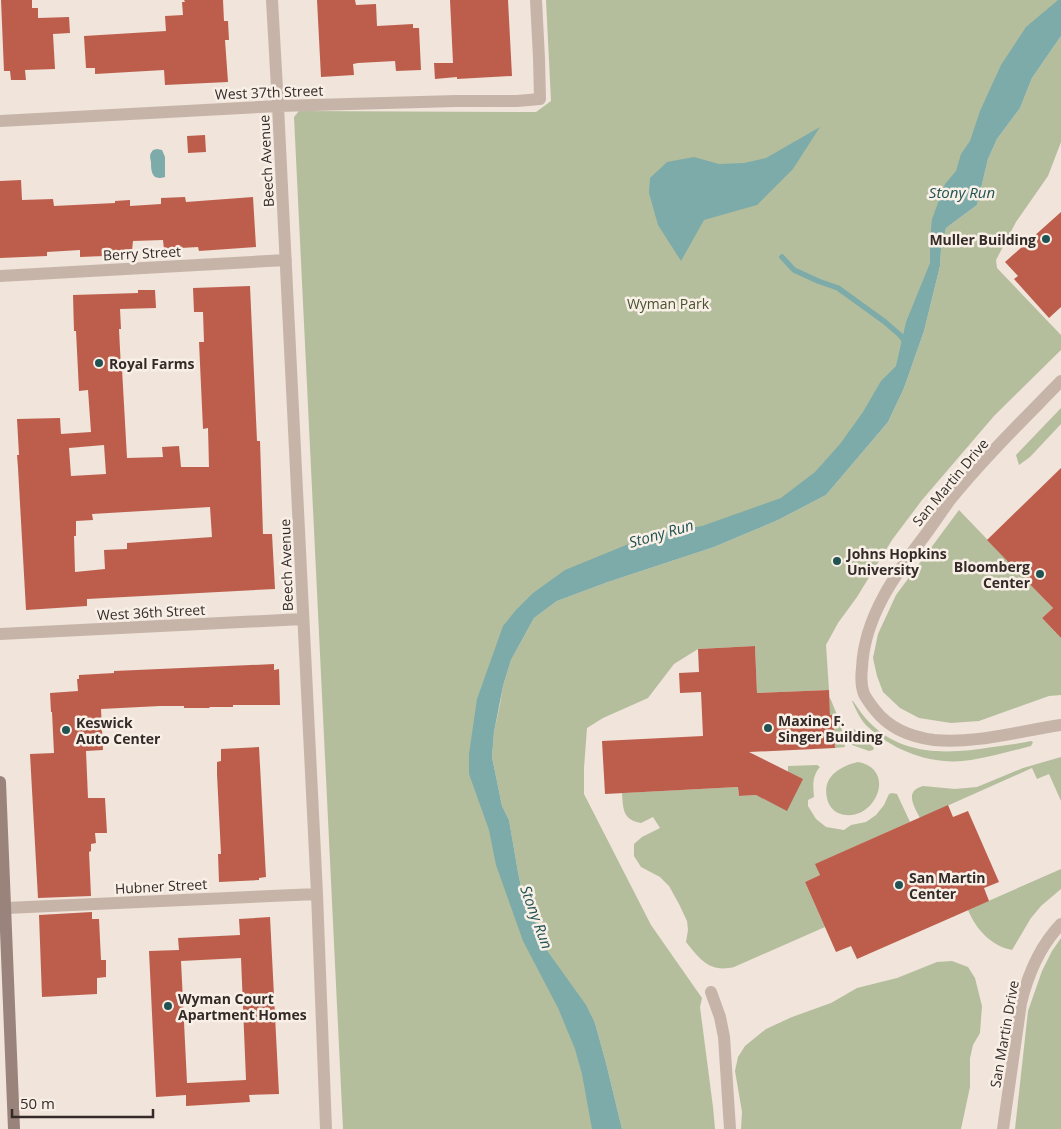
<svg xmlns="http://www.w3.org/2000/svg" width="1061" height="1129" viewBox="0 0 1061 1129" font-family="'Open Sans',sans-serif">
  <rect width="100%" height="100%" fill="#f0e4db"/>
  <path fill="#b5be9c" d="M 546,0 L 1061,0 L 953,201 L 904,367 L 803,496 L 580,575 L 518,625 L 485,721 L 509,877 L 569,1001 L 609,1129 L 343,1129 L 294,117 L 299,111 L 536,112 L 551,101 Z
    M 1061,36 L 1061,142 L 1048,176 L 1016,222 L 996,260 L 997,268 L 1061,335 L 1061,350 L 994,416 L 922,500 L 892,540 L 857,597 L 838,623 L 826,645 L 829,690 L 757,693 L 755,646 L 698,649 L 674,664 L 648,698 L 603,718 L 587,728 L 584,768 L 584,794 L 651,925 L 702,998 L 700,1007 L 713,1107 L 715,1129 L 622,1129 L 606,1063 L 595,1023 L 565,977 L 541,942 L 537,926 L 521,887 L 518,872 L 509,820 L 502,806 L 492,757 L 494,732 L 500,704 L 503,686 L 511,660 L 534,618 L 557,601 L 608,582 L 714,547 L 778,520 L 826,495 L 888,422 L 904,388 L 924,331 L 940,266 L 941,249 L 946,228 L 977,205 L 988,159 L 997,139 L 1020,108 L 1032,78 Z
    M 1061,408 L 1061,424 L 1030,457 L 1019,465 L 1016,455 Z
    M 959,510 L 1053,608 L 1042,618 L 1061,638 L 1061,695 L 1049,696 L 979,721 L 951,723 L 919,718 L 900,708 L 883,692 L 877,676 L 873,658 L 878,634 L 896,595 Z
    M 829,697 L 831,700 L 841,725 L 845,747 L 835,748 L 833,715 L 830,715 Z
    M 852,701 L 853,701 C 858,708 863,716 869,722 C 903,757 949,754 993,747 C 1006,745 1019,744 1031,741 L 1033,742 L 1031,746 C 1011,751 991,757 971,760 C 934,766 895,752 868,727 C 861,721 856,710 852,701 Z
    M 854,729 L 872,746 L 874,748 L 873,750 L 869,751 L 852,745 L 850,737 L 852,730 Z
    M 1061,757 L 1061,801 L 1049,774 L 1037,779 L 1032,768 L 920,818 C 914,806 904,791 923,786 L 955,789 L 977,787 L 1023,768 Z
    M 858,762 C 900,770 872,827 838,813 C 832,810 828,804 827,798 C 822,777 840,766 858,762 Z
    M 817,765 L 820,767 C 812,776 813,786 814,797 L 808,800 L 808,806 L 816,819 L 826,827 L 844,830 L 851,825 L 866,822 L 876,815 L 884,805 L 889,794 L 892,793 L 897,794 L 910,822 L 816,864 L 820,875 L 805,882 L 825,927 L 734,967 C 709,973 700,959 686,942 L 688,930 L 687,921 L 679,904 L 669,886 L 660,877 L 641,867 L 634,856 L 634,844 L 642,837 L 660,828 L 653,817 L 641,823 C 623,820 623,809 622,793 L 738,787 L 739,796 L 756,795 L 787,810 L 788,766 Z
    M 1061,869 L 1061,889 L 1041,906 L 1031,918 L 1012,950 C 991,946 976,929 968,910 Z
    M 1061,938 L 1061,1129 L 1015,1129 L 1028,1011 L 1042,971 L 1052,951 Z
    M 952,961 L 968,967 L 975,978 L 982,1006 L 980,1033 L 973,1045 L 970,1058 L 970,1087 L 961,1129 L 741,1129 L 742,1112 L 735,1071 L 738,1057 L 745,1046 L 766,1029 L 792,1017 L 831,1003 L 857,988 L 897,978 L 937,962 Z"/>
  <path fill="#7caba9" d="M 1058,0 L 1061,0 L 1061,36 L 1032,78 L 1020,108 L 997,139 L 988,159 L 977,205 L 946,228 L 941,249 L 940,266 L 924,331 L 904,388 L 888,422 L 826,495 L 778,520 L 714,547 L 608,582 L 557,601 L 534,618 L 511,660 L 503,686 L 494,732 L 492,757 L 502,806 L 509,820 L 518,872 L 521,887 L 537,926 L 541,942 L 586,1005 L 595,1023 L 606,1063 L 622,1129 L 592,1129 L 582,1074 L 575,1049 L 558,1008 L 523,941 L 496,865 L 489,830 L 469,774 L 469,754 L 477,699 L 503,626 L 516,610 L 533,593 L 565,570 L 653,534 L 702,526 L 781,498 L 815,472 L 840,444 L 863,412 L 881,381 L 896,366 L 906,322 L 930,263 L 930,239 L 932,219 L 945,184 L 956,171 L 961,154 L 970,141 L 980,111 L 1001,65 L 1026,27 Z
    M 820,127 L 793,169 L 757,205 L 704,220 L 681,261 L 658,225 L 649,193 L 650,178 L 667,162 L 694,157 L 719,164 L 744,163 L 766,158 Z
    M 157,149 L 162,150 L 165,157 L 165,177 C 152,181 151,172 151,162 C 150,157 149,155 153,150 Z"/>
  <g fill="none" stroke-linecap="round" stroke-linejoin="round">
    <path stroke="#7caba9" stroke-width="5.5" d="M 782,257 L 794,270 L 818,281 L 838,288 L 885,322 L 900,335 L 907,344"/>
  </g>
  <path fill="#bd5e4c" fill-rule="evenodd" d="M 1,0 L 32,0 L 32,8 L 38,8 L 38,18 L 69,17 L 70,33 L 53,34 L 55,69 L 25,70 L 26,80 L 11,80 L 10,71 L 4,71 Z
    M 184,0 L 223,0 L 224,21 L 228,21 L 229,40 L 225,40 L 228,82 L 165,85 L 164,70 L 95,74 L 95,68 L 86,68 L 84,36 L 166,31 L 165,16 L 183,15 L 182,2 L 185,2 Z
    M 317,0 L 355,0 L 356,5 L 376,4 L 377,26 L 413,24 L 413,28 L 419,28 L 421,70 L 396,71 L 395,61 L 358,63 L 353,64 L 354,75 L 321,77 Z
    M 450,0 L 508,0 L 512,76 L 457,79 L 457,77 L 435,79 L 434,63 L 453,63 Z
    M 205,135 L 206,152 L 188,153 L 187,136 Z
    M 21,180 L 22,200 L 53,199 L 54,206 L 115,203 L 115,201 L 130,200 L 130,206 L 161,204 L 161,198 L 185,197 L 186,202 L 253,197 L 256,247 L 199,251 L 198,247 L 164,249 L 163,240 L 133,241 L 132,251 L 103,253 L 104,256 L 80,257 L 80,250 L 47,252 L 47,256 L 0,258 L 0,181 Z
    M 1061,212 L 1061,307 L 1049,318 L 1014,279 L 1018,276 L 1005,262 Z
    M 250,286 L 257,441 L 260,441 L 263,534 L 272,534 L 275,589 L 87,599 L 87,606 L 26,610 L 18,468 L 17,455 L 19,455 L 17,419 L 60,418 L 61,434 L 91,432 L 88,390 L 79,391 L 76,331 L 74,331 L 73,295 L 138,293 L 138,290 L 155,290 L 156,308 L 120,309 L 121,329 L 119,329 L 121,369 L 122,369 L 127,458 L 163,457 L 162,447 L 179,446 L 181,467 L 209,467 L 208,428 L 203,429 L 199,342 L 204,342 L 203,312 L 194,312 L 193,288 ZM 104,445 L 106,474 L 71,476 L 69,448 ZM 210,507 L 212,537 L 127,543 L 127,549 L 104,550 L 105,569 L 75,572 L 74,536 L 76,536 L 76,521 L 93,520 L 92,514 Z
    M 1061,468 L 1061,638 L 1042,618 L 1053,608 L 987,540 Z
    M 755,646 L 757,693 L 829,690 L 830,715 L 833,715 L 835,748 L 749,752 L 803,779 L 787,811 L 756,795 L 739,796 L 738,787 L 605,794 L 602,741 L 703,736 L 701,692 L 680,693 L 679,673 L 699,672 L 698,649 Z
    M 274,664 L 274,670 L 279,669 L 280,705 L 233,705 L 233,707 L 209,707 L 210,708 L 184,708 L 184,706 L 160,706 L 101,709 L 103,750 L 86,751 L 88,798 L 105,798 L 107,833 L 95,833 L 96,843 L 91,844 L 91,851 L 89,852 L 91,896 L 38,898 L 30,754 L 54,753 L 52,712 L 51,712 L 50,693 L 78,691 L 77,679 L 79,679 L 79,675 L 114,673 L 114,671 Z
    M 259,747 L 266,877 L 259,878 L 259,880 L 219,882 L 218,854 L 221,854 L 217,774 L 217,762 L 221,761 L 221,749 Z
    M 948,805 L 953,817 L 968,811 L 999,882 L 984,888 L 989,901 L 857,959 L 851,946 L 836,952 L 805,882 L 820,875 L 815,864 Z
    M 92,912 L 92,919 L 99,919 L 101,960 L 106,960 L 106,977 L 97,978 L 97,994 L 42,997 L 39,915 Z
    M 270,917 L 279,1094 L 249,1095 L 250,1102 L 186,1106 L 186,1095 L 156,1097 L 149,951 L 179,950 L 178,938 L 240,935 L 239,919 ZM 241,958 L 246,1080 L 187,1083 L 181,961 Z"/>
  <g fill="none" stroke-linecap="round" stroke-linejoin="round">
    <path stroke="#c7b4a8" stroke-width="12" d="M 272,0 L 278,106 L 317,894 L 326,1129
      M 0,121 L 278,106 L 456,101 L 517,101 L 540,99 L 539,58 L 536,0
      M 0,276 L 286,260
      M 1061,381 C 1023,420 984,458 950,500 C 942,511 934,523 926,534 C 896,573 864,617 862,668 C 861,676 861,686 864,694 C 867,700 871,705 875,710 C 889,728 911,737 934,740 C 976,744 1019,731 1061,725
      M 0,634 L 303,619
      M 6,908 L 317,894
      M 711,992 L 720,1017 L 724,1037 L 730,1129
      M 1003,1129 L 1021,1003 C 1028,974 1040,946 1061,924"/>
    <path stroke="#9a837a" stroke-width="12" d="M 0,782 L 14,1129"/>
  </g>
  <g fill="#205352" stroke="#f8efe7" stroke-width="2">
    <circle cx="1046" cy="239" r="5"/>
    <circle cx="99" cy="363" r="5"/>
    <circle cx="837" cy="561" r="5"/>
    <circle cx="1040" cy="574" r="5"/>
    <circle cx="768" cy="728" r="5"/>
    <circle cx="66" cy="730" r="5"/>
    <circle cx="899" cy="885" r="5"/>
    <circle cx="168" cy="1006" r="5"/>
  </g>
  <g text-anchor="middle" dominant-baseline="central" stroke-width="5" stroke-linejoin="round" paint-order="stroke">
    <g font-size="14" fill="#342b28" stroke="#f8efe7">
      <text transform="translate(269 92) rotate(-2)">West 37th Street</text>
      <text transform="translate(266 161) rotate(-93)">Beech Avenue</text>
      <text transform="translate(142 253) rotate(-3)">Berry Street</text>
      <text transform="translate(950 482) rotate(-50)">San Martin Drive</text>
      <text transform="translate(286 565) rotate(-92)">Beech Avenue</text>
      <text transform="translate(151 612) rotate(-3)">West 36th Street</text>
      <text transform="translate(161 886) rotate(-3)">Hubner Street</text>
      <text transform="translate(1004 1034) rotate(-80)">San Martin Drive</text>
    </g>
    <g font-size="14" font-weight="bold" fill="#342b28" stroke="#f8efe7" text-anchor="start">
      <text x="1036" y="239" text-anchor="end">Muller Building</text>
      <text x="109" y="363">Royal Farms</text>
      <text x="847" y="553">Johns Hopkins<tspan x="847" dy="16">University</tspan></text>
      <text x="1030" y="566" text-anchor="end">Bloomberg<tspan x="1030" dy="16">Center</tspan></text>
      <text x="778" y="720">Maxine F.<tspan x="778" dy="16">Singer Building</tspan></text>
      <text x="76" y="722">Keswick<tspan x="76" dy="16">Auto Center</tspan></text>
      <text x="909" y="877">San Martin<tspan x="909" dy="16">Center</tspan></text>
      <text x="178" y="998">Wyman Court<tspan x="178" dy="16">Apartment Homes</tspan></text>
    </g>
    <g font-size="14" fill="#47512d" stroke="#f8efe7">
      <text x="668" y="303">Wyman Park</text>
    </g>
    <g font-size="15" font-style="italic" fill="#205352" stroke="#f8efe7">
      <text x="962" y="192">Stony Run</text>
      <text transform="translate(661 533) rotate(-16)">Stony Run</text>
      <text transform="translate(537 917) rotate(70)">Stony Run</text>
    </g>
  </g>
  <path d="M12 1109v8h141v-8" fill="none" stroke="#342b28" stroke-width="2.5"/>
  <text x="20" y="1109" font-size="15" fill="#342b28" stroke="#f8efe7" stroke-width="4" paint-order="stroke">50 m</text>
</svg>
